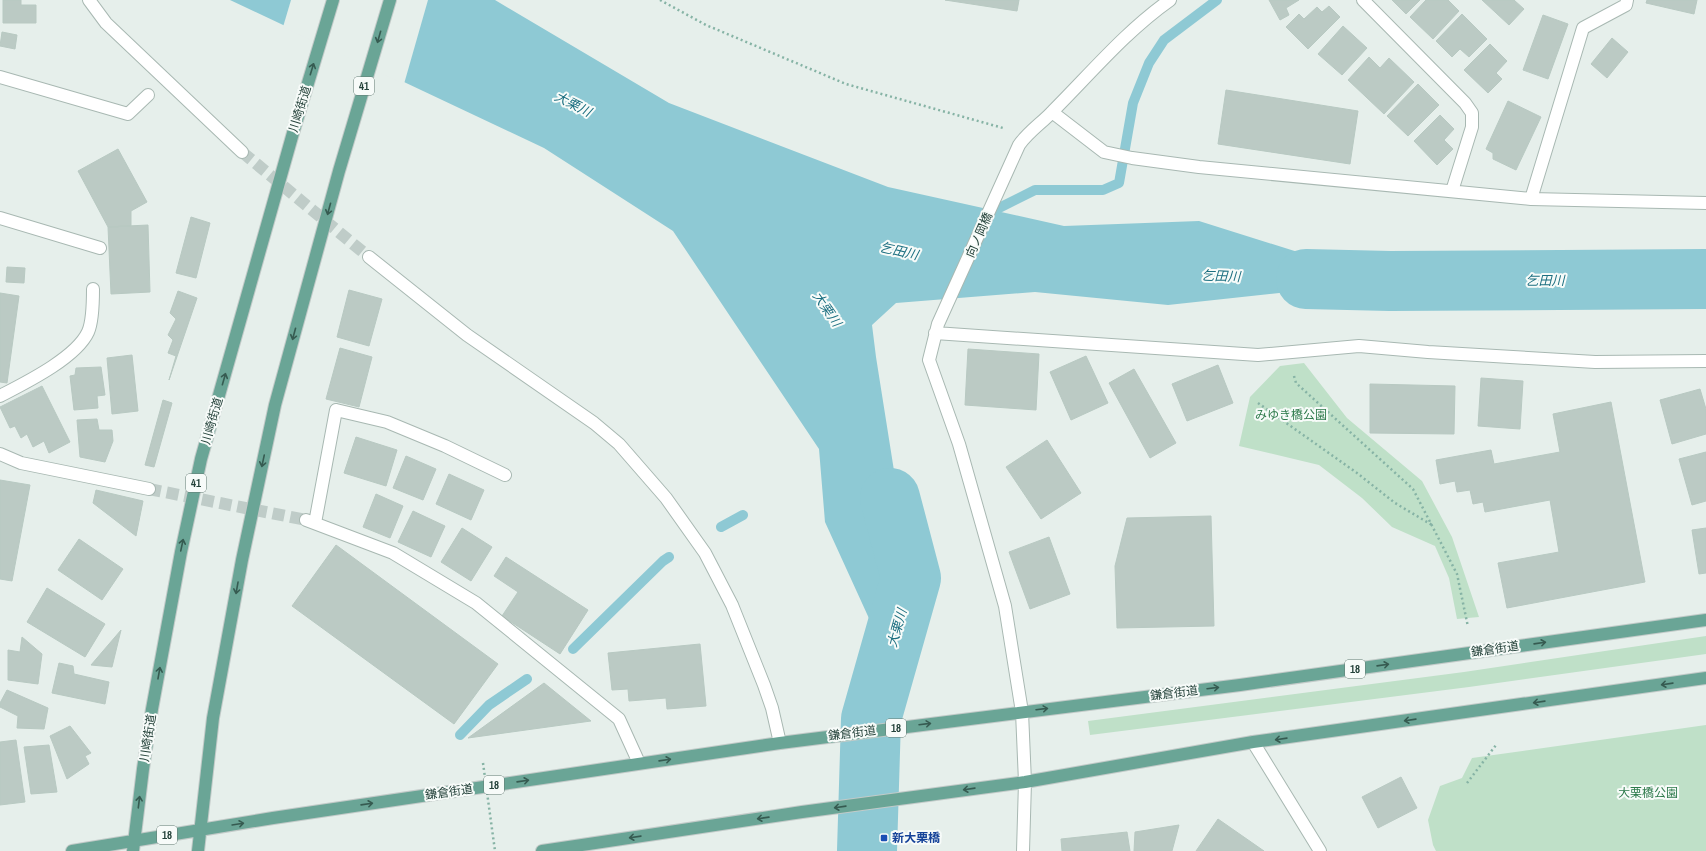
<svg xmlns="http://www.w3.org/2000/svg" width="1706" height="851" viewBox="0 0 1706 851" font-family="'Archivo Narrow','Noto Sans JP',sans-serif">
  <rect width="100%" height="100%" fill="#e6efeb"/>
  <path fill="#bfe0c8" d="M 1304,363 L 1347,418 L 1422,481 L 1452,537 L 1479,617 L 1457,619 L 1449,578 L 1435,546 L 1392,527 L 1362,498 L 1319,465 L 1239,446 L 1250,397 L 1280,366 Z
    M 1706,636 L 1706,654 L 1469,687 L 1090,735 L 1088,721 L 1464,672 Z
    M 1706,725 L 1706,851 L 1436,851 L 1433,845 L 1428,820 L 1440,786 L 1462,778 L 1472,758 Z"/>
  <path fill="#8ec9d4" d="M 230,0 L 495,0 L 669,103 L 888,187 L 1064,226 L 1199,221 L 1390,281 L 1168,305 L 1035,292 L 896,303 L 872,325 L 876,357 L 911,578 L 888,660 L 825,522 L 819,449 L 673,231 L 544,148 Z"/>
  <path fill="#e6efeb" d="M 291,0 L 428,0 L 404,84 L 283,27 Z"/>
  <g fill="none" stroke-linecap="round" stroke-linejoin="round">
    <path stroke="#8ec9d4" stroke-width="10" d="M 990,218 L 993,211 L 1035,190 L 1103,190 L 1119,183 L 1133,103 L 1149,63 L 1164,40 L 1217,0
      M 721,527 L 743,515
      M 573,649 L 663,561 L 669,557
      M 460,735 L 489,705 L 527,679"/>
    <path stroke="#8ec9d4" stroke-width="60" d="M 1306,279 L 1390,281 L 1706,279
      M 867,851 L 871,719 L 911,578 L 890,498"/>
  </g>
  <path fill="#bbcac4" stroke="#b8c9c2" d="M 3,0 L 21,0 L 21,5 L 36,5 L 36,23 L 3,23 Z
    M 945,0 L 1019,0 L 1017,11 Z
    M 1269,0 L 1299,0 L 1286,8 L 1289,15 L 1280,20 Z
    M 1392,0 L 1420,0 L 1406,14 Z
    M 1426,0 L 1448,0 L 1459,11 L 1433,39 L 1410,17 Z
    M 1482,0 L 1514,0 L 1524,9 L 1509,25 Z
    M 1647,0 L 1697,0 L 1694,14 L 1646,3 Z
    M 1329,6 L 1340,17 L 1308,49 L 1286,27 L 1299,14 L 1304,19 L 1317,7 L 1322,12 Z
    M 1462,14 L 1487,39 L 1469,57 L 1460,49 L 1452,57 L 1436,41 Z
    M 1543,15 L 1568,24 L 1548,79 L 1523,70 Z
    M 1343,26 L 1367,48 L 1342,75 L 1318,54 Z
    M 2,32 L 17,35 L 15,49 L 0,46 Z
    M 1612,38 L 1628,52 L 1607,78 L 1591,64 Z
    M 1490,44 L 1507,61 L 1496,73 L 1502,79 L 1488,93 L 1464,70 Z
    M 1369,57 L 1380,68 L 1389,58 L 1414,82 L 1384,114 L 1348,80 Z
    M 1418,84 L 1439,105 L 1408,136 L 1387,116 Z
    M 1226,90 L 1358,111 L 1350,164 L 1218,144 Z
    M 1508,101 L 1541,117 L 1516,170 L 1493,159 L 1493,153 L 1486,149 Z
    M 1440,115 L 1454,129 L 1444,140 L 1453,149 L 1437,165 L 1414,141 Z
    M 118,149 L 147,202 L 131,211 L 131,226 L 108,227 L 78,171 Z
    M 191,217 L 210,223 L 196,278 L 176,273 Z
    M 148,225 L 150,292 L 111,294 L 108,227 Z
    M 7,267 L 25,268 L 24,283 L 6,282 Z
    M 349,290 L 382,299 L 369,346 L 337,337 Z
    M 178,291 L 197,298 L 169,380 L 176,356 L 168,353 L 173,340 L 168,335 L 176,319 L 170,313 Z
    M 0,293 L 19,296 L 7,383 L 0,382 Z
    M 340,348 L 372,357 L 359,407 L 326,399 Z
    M 968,349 L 1039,354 L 1036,410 L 965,405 Z
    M 132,355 L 138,411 L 112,414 L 107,358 Z
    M 1086,356 L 1108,403 L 1071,420 L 1050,372 Z
    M 1218,365 L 1233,403 L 1187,421 L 1172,384 Z
    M 101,367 L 105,395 L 97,396 L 98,408 L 74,410 L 70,376 L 75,375 L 76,368 Z
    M 1134,369 L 1176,443 L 1150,458 L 1109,383 Z
    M 1481,378 L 1523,381 L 1520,429 L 1478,426 Z
    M 1370,384 L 1455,386 L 1454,434 L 1370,433 Z
    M 42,386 L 70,442 L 49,453 L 44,441 L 33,447 L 27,434 L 21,438 L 15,426 L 10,428 L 0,407 Z
    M 1700,389 L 1706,409 L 1706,434 L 1672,444 L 1660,400 Z
    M 163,400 L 172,403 L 154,467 L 145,465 Z
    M 1611,402 L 1645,582 L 1507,608 L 1498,563 L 1559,552 L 1550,500 L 1485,512 L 1483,502 L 1473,504 L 1470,490 L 1457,492 L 1455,481 L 1440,484 L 1436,460 L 1491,450 L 1494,464 L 1560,452 L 1553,414 Z
    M 97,419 L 99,430 L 112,430 L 113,441 L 105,462 L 80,457 L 77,420 Z
    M 356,437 L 397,450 L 386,486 L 344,473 Z
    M 1047,440 L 1081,493 L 1041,519 L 1006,467 Z
    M 1706,452 L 1706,501 L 1692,505 L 1679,459 Z
    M 406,456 L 436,469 L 423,500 L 393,488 Z
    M 449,474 L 484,490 L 471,520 L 436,504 Z
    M 0,480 L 30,485 L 12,581 L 0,579 Z
    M 96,490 L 143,501 L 136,536 L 93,503 Z
    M 376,494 L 403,506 L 390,538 L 363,527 Z
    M 413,511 L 445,526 L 431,557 L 398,542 Z
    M 1211,516 L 1214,626 L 1117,628 L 1115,566 L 1127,518 Z
    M 462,528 L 492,547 L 471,581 L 441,562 Z
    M 1706,528 L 1706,573 L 1699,574 L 1692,530 Z
    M 1049,537 L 1070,594 L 1030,609 L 1009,552 Z
    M 79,539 L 123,569 L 102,600 L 58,570 Z
    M 336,545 L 498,664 L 454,724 L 292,606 Z
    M 506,557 L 588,610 L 560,654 L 502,616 L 518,592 L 494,576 Z
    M 47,588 L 105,624 L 85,657 L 27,622 Z
    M 121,630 L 112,667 L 91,665 Z
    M 22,637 L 42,654 L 38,684 L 8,680 L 8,650 L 20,652 Z
    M 700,644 L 706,706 L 667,709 L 666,698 L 629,701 L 628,689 L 612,690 L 608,653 Z
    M 59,663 L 73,666 L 74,674 L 109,682 L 105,704 L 52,693 Z
    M 544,683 L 591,721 L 468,738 Z
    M 7,690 L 48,708 L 44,729 L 17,728 L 18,716 L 0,707 L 0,703 Z
    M 70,726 L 91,753 L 85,756 L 89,764 L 67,779 L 50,736 Z
    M 16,740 L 25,802 L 0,805 L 0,742 Z
    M 49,745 L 57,792 L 31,794 L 24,747 Z
    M 1401,777 L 1417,808 L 1378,828 L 1362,797 Z
    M 1218,819 L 1264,851 L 1196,851 Z
    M 1179,825 L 1172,851 L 1134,851 L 1135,832 Z
    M 1127,832 L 1130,851 L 1062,851 L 1061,839 Z"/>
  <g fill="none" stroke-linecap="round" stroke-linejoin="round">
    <path stroke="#bfccc8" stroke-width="12" stroke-dasharray="12 6" stroke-linecap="butt" d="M 242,152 L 369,257
      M 149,489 L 306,520"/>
    <defs>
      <path id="minor" d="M 89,0 L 106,23 L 242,152
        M 1363,0 L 1465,103 L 1472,113 L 1472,127 L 1452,191
        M 0,77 L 128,114 L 148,95
        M 1052,112 L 1104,152 L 1132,158 L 1199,167 L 1531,199 L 1706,203
        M 1531,199 L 1583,28 L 1626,5 L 1627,0
        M 0,218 L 100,248
        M 369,257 L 467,335 L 594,423 L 619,444 L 666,498 L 705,553 L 732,605 L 764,685 L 772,708 L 780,743
        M 935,333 L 1258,355 L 1359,346 L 1428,352 L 1595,362 L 1706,361
        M 0,396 C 25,383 76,358 88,332 C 93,321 93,301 93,289
        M 0,454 L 21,463 L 149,489
        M 306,520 L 393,553 L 476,603 L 619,719 L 639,763
        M 315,523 L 336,410 L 387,422 L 445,446 L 505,475
        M 1253,742 L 1320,851
        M 1023,851 L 1025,782 L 1022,712 L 1005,606 L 959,444 L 929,360 L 938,324 L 1019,145 C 1029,131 1042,123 1053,111 C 1091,73 1126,31 1170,0"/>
      <path id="major" d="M 72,851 L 273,818 L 780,743 L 1240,685 L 1706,620
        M 133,851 L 143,769 L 152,709 L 181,552 L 201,459 L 293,133 L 333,0
        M 198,851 L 213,718 L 242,560 L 275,405 L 339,171 L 390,0
        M 542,851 L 802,812 L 1025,782 L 1253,742 L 1706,678"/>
    </defs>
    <use href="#minor" stroke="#a8b8b2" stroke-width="14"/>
    <use href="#major" stroke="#c2cac8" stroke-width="14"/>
    <path stroke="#86b3a5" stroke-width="2.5" stroke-dasharray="2 3" stroke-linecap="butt" d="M 660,0 L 706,25 L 846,84 L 1003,128
      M 1294,376 L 1296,383 L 1413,489 L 1457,574 L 1468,627
      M 1258,403 L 1357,473 L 1395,503 L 1432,525
      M 1467,783 L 1496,745"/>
    <use href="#minor" stroke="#fff" stroke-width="12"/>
    <use href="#major" stroke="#6aa596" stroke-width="12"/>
    <path stroke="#86b3a5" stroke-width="2.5" stroke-dasharray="2 3" stroke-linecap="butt" d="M 483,763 L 495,851"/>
  </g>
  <defs><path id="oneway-shaft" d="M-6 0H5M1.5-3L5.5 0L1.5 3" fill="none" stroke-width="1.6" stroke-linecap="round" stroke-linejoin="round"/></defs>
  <g stroke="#365b51">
    <use href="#oneway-shaft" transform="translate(379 37) rotate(106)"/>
    <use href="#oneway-shaft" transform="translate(312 69) rotate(-73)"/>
    <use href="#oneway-shaft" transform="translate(329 209) rotate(105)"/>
    <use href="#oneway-shaft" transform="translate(294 334) rotate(105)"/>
    <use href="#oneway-shaft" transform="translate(224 379) rotate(-74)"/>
    <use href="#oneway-shaft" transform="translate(263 461) rotate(102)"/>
    <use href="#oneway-shaft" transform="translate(182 545) rotate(-78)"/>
    <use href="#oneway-shaft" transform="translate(237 588) rotate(100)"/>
    <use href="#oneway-shaft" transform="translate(1540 643) rotate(-8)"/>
    <use href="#oneway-shaft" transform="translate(1383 665) rotate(-8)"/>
    <use href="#oneway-shaft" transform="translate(159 673) rotate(-80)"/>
    <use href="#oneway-shaft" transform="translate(1667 684) rotate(172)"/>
    <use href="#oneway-shaft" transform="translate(1213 688) rotate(-7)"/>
    <use href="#oneway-shaft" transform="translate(1539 702) rotate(172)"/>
    <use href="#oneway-shaft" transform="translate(1042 709) rotate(-7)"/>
    <use href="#oneway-shaft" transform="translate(1410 720) rotate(172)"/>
    <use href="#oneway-shaft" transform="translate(925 724) rotate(-7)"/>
    <use href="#oneway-shaft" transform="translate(1281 739) rotate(172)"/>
    <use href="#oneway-shaft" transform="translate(665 760) rotate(-8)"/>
    <use href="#oneway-shaft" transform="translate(523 781) rotate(-8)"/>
    <use href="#oneway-shaft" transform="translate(969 789) rotate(172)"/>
    <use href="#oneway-shaft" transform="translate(139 802) rotate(-83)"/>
    <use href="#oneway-shaft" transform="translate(367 804) rotate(-8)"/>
    <use href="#oneway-shaft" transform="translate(840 807) rotate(172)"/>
    <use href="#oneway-shaft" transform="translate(763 818) rotate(172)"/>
    <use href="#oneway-shaft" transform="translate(238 824) rotate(-9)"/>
    <use href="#oneway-shaft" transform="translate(635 837) rotate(172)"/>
  </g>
  <rect fill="#1a4fb4" stroke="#f7fbf9" stroke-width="1.5" x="880" y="834" width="8" height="8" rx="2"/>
  <g text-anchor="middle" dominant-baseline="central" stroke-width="4" stroke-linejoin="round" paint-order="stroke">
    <g fill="#f7fbf9" stroke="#637a73" stroke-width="1">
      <rect x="354" y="77" width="20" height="18" rx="3"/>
      <rect x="186" y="474" width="20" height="18" rx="3"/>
      <rect x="1345" y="660" width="20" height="18" rx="3"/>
      <rect x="886" y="719" width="20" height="18" rx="3"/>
      <rect x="484" y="776" width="20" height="18" rx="3"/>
      <rect x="157" y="826" width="20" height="18" rx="3"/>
    </g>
    <g font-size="11" font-weight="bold" fill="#24423a">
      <text x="364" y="86">41</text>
      <text x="196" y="483">41</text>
      <text x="1355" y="669">18</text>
      <text x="896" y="728">18</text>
      <text x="494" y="785">18</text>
      <text x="167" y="835">18</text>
    </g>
    <g font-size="12" fill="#24423a" stroke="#f7fbf9">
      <text transform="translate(300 109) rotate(-73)">川崎街道</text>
      <text transform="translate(979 235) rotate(-66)">向ノ岡橋</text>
      <text transform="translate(212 421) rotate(-74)">川崎街道</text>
      <text transform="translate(1495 649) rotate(-8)">鎌倉街道</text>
      <text transform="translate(1174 693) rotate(-7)">鎌倉街道</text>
      <text transform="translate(852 733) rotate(-7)">鎌倉街道</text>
      <text transform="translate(148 738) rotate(-81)">川崎街道</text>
      <text transform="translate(449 792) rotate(-8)">鎌倉街道</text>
    </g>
    <g font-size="12" fill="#2d7a4b" stroke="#f7fbf9">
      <text x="1291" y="415">みゆき橋公園</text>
      <text x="1648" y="793">大栗橋公園</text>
    </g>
    <g font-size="12" font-weight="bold" fill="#164399" stroke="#f7fbf9" text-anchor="start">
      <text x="892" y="838">新大栗橋</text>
    </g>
    <g font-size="13" font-style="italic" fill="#1c6f80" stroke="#f7fbf9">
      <text transform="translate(573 104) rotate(27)">大栗川</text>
      <text transform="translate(899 251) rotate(13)">乞田川</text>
      <text transform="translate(1221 276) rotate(2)">乞田川</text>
      <text x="1545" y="280">乞田川</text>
      <text transform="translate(827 309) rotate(55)">大栗川</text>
      <text transform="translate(897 628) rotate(-74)">大栗川</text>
    </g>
  </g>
</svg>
